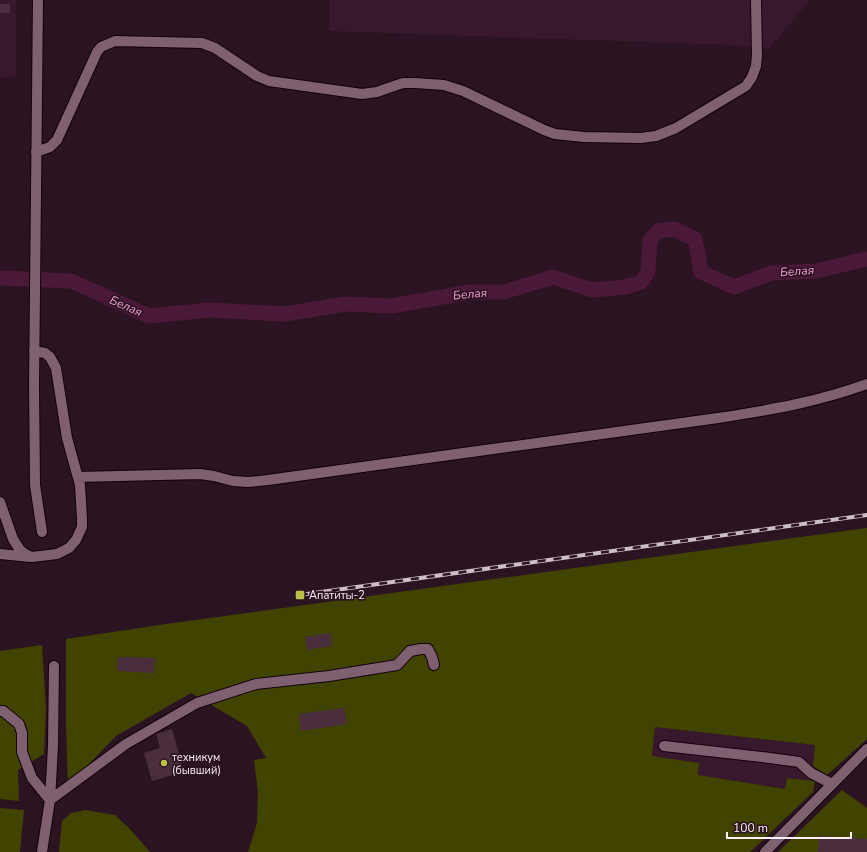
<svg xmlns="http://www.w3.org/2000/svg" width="867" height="852" viewBox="0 0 867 852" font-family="'Nunito Sans',sans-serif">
  <rect width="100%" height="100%" fill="#2c1322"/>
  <path fill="#38182c" d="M 0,0 L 16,0 L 16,75 L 0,78 Z
    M 329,0 L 810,0 L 769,49 L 734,45 L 329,31 Z
    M 655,727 L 816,745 L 810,780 L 787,778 L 785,789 L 698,775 L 699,763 L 652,756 Z"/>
  <path fill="#414400" d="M 867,528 L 867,739 L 827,775 L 813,766 L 815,745 L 655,727 L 652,756 L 699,763 L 698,775 L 785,789 L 787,778 L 815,781 L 813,792 L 750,852 L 248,852 L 257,823 L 258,792 L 254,760 L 266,758 L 247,726 L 191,693 L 116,736 L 68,786 L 66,725 L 66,639 L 173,623 Z
    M 42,645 L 46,709 L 44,754 L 18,770 L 19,801 L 0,799 L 0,651 Z
    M 842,790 L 867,808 L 867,852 L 778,852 Z
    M 0,808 L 24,810 L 20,852 L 0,852 Z
    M 85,810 L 115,815 L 129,828 L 150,852 L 59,852 L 62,821 L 71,813 Z"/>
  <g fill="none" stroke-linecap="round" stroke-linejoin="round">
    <path stroke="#4a1938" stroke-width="15" d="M 0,278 L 71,281 L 149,316 L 209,310 L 285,314 L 345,304 L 392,306 L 470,292 L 504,292 L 553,277 L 592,290 L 625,287 L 641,282 L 648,272 L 650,240 L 658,231 L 674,229 L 695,239 L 701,272 L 734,287 L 771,273 L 816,271 L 867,259"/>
  </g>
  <path fill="#4a2e3e" d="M 0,4 L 10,4 L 10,13 L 0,13 Z
    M 330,633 L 332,646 L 307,650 L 305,637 Z
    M 118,657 L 155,658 L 154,673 L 117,671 Z
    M 344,708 L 347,724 L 301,731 L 299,714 Z
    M 172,729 L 184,772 L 152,781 L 144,753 L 160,748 L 156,734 Z
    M 819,836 L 867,839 L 867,852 L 818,852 Z"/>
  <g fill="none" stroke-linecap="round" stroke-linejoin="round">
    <defs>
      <path id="minor" d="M 38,0 L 34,386 L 35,485 L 42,532
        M 36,152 L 50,147 L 57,140 L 97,52 L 101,47 L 115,41 L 202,43 L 215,48 L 257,76 L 269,81 L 362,94 L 377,92 L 394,86 L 403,83 L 415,83 L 444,85 L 463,91 L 544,130 L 555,134 L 584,137 L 641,138 L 656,136 L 676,128 L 746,86 L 752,77 L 756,66 L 757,55 L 756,0
        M 78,477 L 200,474 L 214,476 L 233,481 L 248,482 L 268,480 L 718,418 C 770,410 818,402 867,384
        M 0,502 L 13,539 L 20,550 L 25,554 L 32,557 L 57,554 L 69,548 L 76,540 L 82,527 L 82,519 L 80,485 L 67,438 L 56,368 L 50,357 L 45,353 L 34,351
        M 0,554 L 30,557
        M 0,711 L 3,711 L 19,724 L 22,733 L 22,752 L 32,778 L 50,800 L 126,744 L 197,703 L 256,684 L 329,676 L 397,665 L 410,651 L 421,649 L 428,649 L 432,657 L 434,665
        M 664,746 L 770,758 L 799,762 L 811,773 L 832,784
        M 42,852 L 50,800 L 53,746 L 54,666
        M 765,852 L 867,749"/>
    </defs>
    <use href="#minor" stroke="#13010c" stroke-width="12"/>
    <use href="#minor" stroke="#7f6071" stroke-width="10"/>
    <defs>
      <path id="rail" d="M 300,595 L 867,515"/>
    </defs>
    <use href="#rail" stroke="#cebec7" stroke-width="4"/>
    <use href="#rail" stroke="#2c1322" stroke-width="2.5" stroke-dasharray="8" stroke-linecap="butt"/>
  </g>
  <g fill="#b9c046" stroke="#2c1322" stroke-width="1.5">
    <rect x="295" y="590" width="10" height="10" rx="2"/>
    <circle cx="164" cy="763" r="4"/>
  </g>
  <g text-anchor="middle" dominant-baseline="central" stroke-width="3.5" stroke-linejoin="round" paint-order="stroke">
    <g font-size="11" fill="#fdeff7" stroke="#2c1322" text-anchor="start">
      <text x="309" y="595">Апатиты-2</text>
      <text x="172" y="757">техникум<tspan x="172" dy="13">(бывший)</tspan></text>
    </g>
    <g font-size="12" font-style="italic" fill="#f5a2d3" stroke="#2c1322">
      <text transform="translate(797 271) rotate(-4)">Белая</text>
      <text transform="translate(470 294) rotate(-5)">Белая</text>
      <text transform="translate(126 306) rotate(24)">Белая</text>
    </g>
  </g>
  <path d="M727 832v6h124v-6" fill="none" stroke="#fdeff7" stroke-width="2"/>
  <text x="733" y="832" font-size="12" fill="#fdeff7" stroke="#2c1322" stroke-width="3" paint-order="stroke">100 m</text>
</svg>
